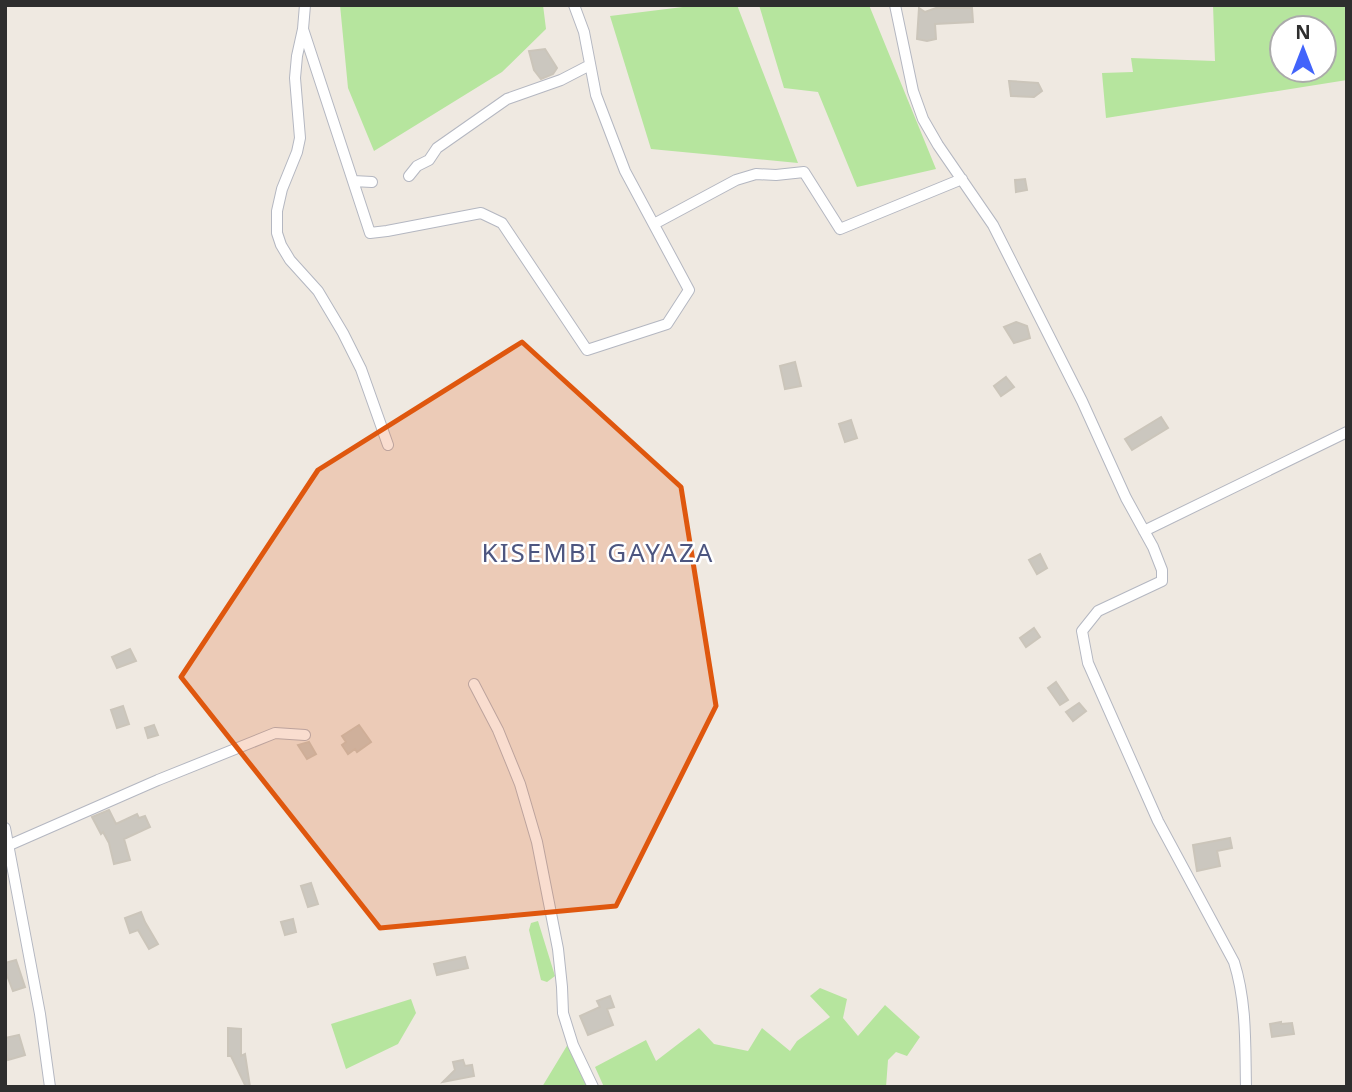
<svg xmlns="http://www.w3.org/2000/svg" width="1352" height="1092" viewBox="0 0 1352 1092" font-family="'Noto Sans',sans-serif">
  <rect width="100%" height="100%" fill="#efe9e1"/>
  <path fill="#b6e59e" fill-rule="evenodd" d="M 340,5 L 543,5 L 546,29 L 502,72 L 374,151 L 348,88 Z
    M 699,5 L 737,5 L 798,163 L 651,149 L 610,16 Z
    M 759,5 L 869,5 L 936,169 L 857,187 L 818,92 L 784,88 Z
    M 1213,5 L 1347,5 L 1347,80 L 1106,118 L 1102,73 L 1133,72 L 1131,58 L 1215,61 ZM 1324,28 L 1324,70 L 1282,70 L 1282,28 Z
    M 538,921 L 555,976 L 547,982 L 541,980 L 529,930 L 531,923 Z
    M 820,988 L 847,999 L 843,1018 L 858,1036 L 885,1005 L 920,1037 L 907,1056 L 896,1052 L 888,1060 L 886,1087 L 604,1087 L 595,1067 L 646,1040 L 656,1061 L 699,1028 L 714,1044 L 748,1051 L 762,1028 L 790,1051 L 797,1041 L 830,1017 L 810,996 Z
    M 411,999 L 416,1013 L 398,1044 L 346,1069 L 331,1024 Z
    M 568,1044 L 588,1087 L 542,1087 Z"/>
  <path fill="#cbc7bf" stroke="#cbc5ba" stroke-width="2" d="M 919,8 L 925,12 L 936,8 L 972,8 L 973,22 L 935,24 L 936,39 L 927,41 L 917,39 Z
    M 545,49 L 557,68 L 553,74 L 541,79 L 534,70 L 529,51 Z
    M 1009,81 L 1038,83 L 1042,91 L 1034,97 L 1011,96 Z
    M 1025,179 L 1027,190 L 1016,192 L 1015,180 Z
    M 1016,322 L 1027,326 L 1030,338 L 1014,343 L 1004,327 Z
    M 795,362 L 801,386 L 785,389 L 780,366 Z
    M 1006,377 L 1014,387 L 1001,396 L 994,386 Z
    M 1161,417 L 1168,428 L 1132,450 L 1125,439 Z
    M 851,420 L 857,438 L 845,442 L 839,424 Z
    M 1040,554 L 1047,568 L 1037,574 L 1029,560 Z
    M 1034,628 L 1040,637 L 1026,647 L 1020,638 Z
    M 130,649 L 136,661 L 117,668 L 112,657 Z
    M 1056,682 L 1068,700 L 1060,705 L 1048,688 Z
    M 1079,703 L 1086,711 L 1073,721 L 1066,712 Z
    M 123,706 L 129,724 L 117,728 L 111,710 Z
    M 154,725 L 158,735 L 148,738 L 145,728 Z
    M 359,725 L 371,742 L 357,752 L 355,749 L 348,754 L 342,745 L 346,742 L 342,736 Z
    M 309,742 L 316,754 L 307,759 L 298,745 Z
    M 109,810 L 116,824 L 137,814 L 139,818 L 145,816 L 150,827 L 124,839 L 130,860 L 114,864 L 109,843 L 103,832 L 101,834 L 92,817 Z
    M 1230,838 L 1232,848 L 1217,851 L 1220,866 L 1197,871 L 1193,845 Z
    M 311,883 L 318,904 L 308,907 L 301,886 Z
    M 141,912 L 145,922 L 158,944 L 149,949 L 138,930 L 130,933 L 125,918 Z
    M 293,919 L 296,932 L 285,935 L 281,922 Z
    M 465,957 L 468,968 L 437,975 L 434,964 Z
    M 16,960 L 25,987 L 13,991 L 5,970 L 5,963 Z
    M 610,996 L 614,1007 L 607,1009 L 613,1025 L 588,1035 L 580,1016 L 600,1007 L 597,1001 Z
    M 1281,1022 L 1281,1024 L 1292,1023 L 1294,1034 L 1272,1037 L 1270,1024 Z
    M 228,1028 L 241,1029 L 241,1056 L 245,1054 L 250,1087 L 246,1087 L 231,1056 L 228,1056 Z
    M 19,1035 L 25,1055 L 8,1060 L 5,1050 L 5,1038 Z
    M 463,1060 L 465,1066 L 472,1065 L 474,1076 L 443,1082 L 455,1070 L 453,1062 Z"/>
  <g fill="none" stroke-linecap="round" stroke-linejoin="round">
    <defs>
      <path id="street" d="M 305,5 L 303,29 L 297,56 L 295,78 L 300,138 L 297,152 L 282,189 L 277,211 L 277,233 L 281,245 L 290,260 L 318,291 L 343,333 L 361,369 L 388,445
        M 895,5 L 913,91 L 923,119 L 938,145 L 993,225 L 1082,401 L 1126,498 L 1153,547 L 1162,570 L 1162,581 L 1098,611 L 1082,631 L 1088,663 L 1158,821 L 1234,962 C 1247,1003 1245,1045 1246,1087
        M 303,29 L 370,233 L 387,231 L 481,213 L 502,223 L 587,350 L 667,324 L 689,290 L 625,171 L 596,95 L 584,32 L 574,5
        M 409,176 L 417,166 L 429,160 L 437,148 L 507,99 L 561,80 L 590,65
        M 353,181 L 372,182
        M 654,224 L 736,180 L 756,174 L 776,175 L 804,172 L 840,229 L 962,179
        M 1144,531 L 1347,432
        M 474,684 L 498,730 L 520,784 L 537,842 L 558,949 L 562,987 L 563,1013 L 573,1045 L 593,1087
        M 5,828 L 40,1014 L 50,1087
        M 5,847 L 158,780 L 275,733 L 305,735"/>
    </defs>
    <use href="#street" stroke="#b4b7c1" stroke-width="12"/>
    <use href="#street" stroke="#fff" stroke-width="10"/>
  </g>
  <path fill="#df570e" fill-opacity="0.2" stroke="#df570e" stroke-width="5" stroke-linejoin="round" d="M 522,342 L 681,487 L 716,706 L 616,906 L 380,928 L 181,677 L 318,470 Z"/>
  <g text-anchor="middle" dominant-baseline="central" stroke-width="5" stroke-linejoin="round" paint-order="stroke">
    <g font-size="26" letter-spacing="2" fill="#4d5680" stroke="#fff">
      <text x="598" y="552">KISEMBI GAYAZA</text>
    </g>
  </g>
  <rect width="1352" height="1092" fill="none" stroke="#2e2e2e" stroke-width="14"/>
  <g transform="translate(1303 49)"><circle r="33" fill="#ffffff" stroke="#ababab" stroke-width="2"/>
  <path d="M0-5L12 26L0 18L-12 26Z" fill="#4264fb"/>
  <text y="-10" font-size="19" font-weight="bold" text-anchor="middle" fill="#2e2e2e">N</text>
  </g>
</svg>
